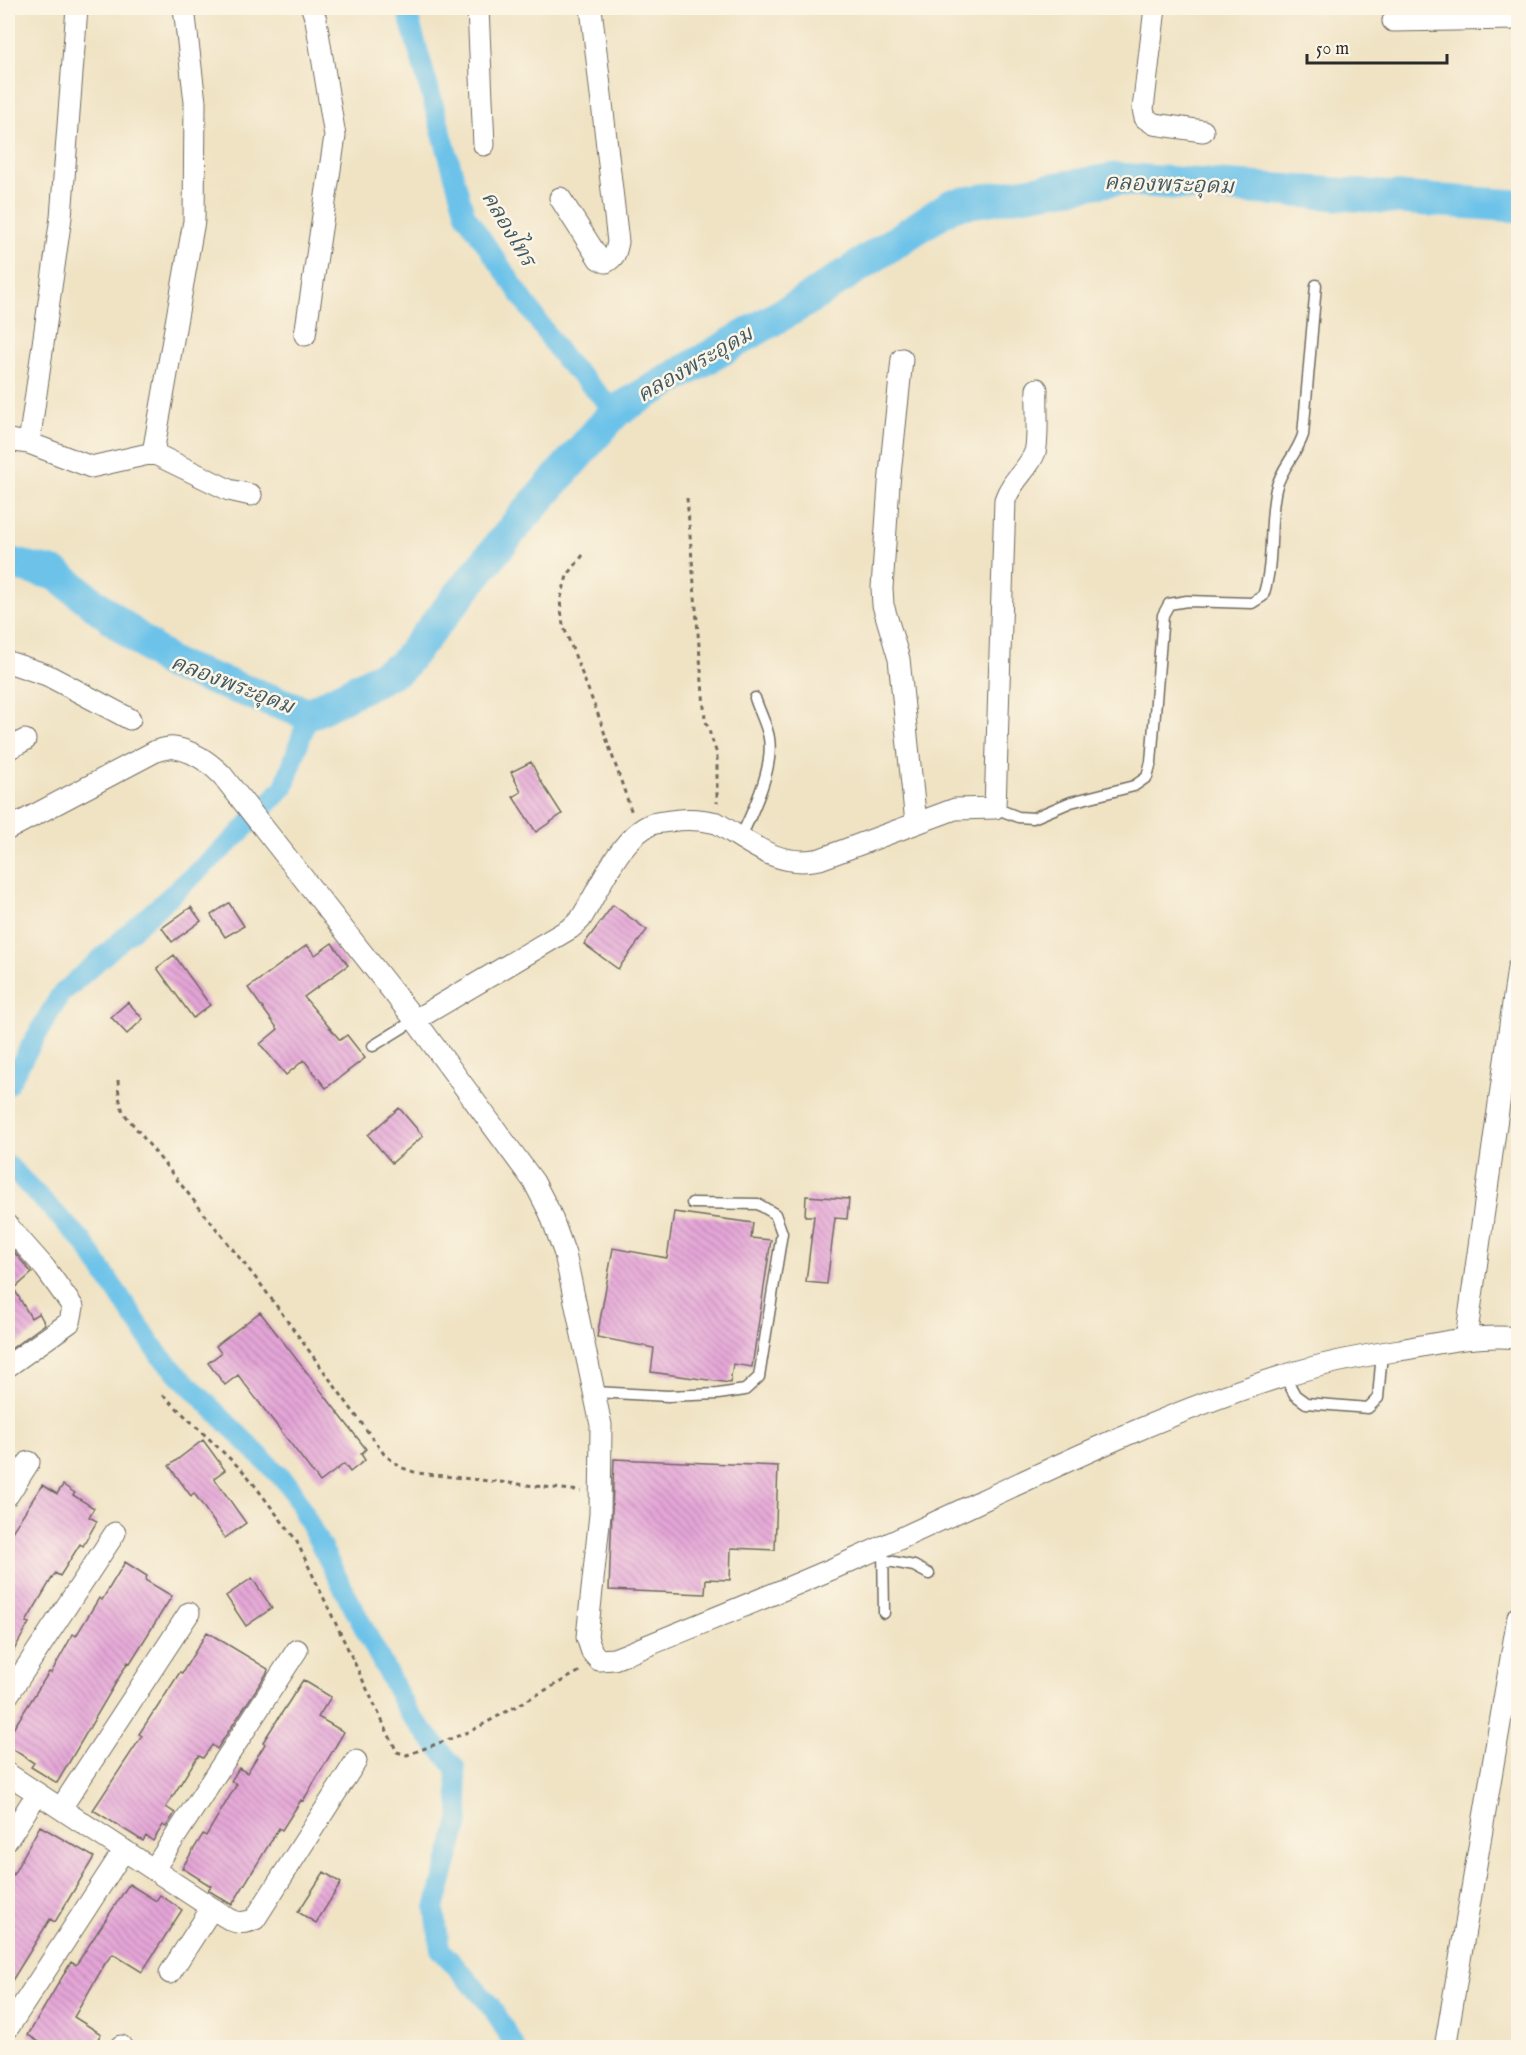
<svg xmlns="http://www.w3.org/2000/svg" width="1526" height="2055" viewBox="0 0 1526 2055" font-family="'IM FELL English','Noto Serif Thai',serif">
  <defs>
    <pattern id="building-back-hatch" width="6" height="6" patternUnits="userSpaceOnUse" patternTransform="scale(1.5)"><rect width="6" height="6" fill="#e5a5d8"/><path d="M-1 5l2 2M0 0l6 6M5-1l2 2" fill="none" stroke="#ba87af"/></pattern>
  </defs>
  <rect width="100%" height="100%" fill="#fcf5e5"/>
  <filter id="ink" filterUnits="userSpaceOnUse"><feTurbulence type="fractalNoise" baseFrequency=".0167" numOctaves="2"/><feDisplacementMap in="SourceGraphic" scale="12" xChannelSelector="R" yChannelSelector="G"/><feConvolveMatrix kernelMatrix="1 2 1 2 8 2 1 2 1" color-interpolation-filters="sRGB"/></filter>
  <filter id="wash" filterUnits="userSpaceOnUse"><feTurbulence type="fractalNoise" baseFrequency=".008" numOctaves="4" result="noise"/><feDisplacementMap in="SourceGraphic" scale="24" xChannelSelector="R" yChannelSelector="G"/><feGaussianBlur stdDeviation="1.35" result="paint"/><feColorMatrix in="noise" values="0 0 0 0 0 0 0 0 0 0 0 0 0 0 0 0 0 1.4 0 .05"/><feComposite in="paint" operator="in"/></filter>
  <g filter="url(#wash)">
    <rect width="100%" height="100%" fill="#f0e3c4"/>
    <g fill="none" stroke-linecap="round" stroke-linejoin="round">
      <path stroke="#6cc2e9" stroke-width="20" d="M 406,8 L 465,214 L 564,359 L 616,411
        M 8,1085 L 60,995 L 237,836 L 284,787 L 309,714
        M 8,1165 L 82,1240 L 160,1356 L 289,1485 L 408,1712 L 455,1767 L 460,1818 L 435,1908 L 440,1949 L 491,2006 L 516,2048"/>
      <path stroke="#6cc2e9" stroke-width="33" d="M 8,563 L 56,574 L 171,664 L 309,714 L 401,667 L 515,526 L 616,411 L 807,300 L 952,205 L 1116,179 L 1518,206"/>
    </g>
    <g id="blocks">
      <path fill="url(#building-back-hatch)" d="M 531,762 L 540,780 L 562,814 L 536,832 L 513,797 L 521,792 L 511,772 Z
        M 229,903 L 244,926 L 225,937 L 211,915 Z
        M 613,905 L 647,930 L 618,969 L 584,944 Z
        M 191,907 L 201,921 L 172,942 L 162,928 Z
        M 332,943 L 348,965 L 304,997 L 340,1040 L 347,1035 L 365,1058 L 326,1088 L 304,1060 L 286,1075 L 260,1044 L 278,1029 L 248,988 L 307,945 L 315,955 Z
        M 174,955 L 210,1005 L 193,1018 L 157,968 Z
        M 128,1002 L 143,1019 L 127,1034 L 111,1017 Z
        M 399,1108 L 423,1136 L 392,1163 L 368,1135 Z
        M 806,1196 L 849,1199 L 847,1219 L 835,1218 L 827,1284 L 806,1282 L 814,1216 L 805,1216 Z
        M 674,1212 L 753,1223 L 751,1238 L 771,1240 L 752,1367 L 733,1364 L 730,1383 L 651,1372 L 654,1348 L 597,1337 L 613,1248 L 667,1258 Z
        M 8,1245 L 32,1273 L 14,1289 L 31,1318 L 39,1313 L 45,1324 L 8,1351 Z
        M 260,1312 L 366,1449 L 361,1454 L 365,1460 L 350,1472 L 344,1464 L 320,1482 L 238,1375 L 225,1385 L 208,1363 L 221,1353 L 216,1346 Z
        M 203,1440 L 225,1470 L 214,1478 L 246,1523 L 225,1538 L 194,1493 L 191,1496 L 169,1466 Z
        M 614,1459 L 778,1466 L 775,1550 L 731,1548 L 730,1580 L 706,1579 L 705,1594 L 609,1590 Z
        M 42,1485 L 57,1494 L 63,1485 L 75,1493 L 73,1495 L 94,1508 L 89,1517 L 97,1521 L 83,1546 L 80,1544 L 60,1576 L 55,1573 L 26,1622 L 29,1623 L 8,1661 L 8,1538 Z
        M 125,1562 L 147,1576 L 145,1580 L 172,1596 L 130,1663 L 128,1662 L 57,1783 L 31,1767 L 34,1763 L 8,1746 L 8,1737 L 49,1672 L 51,1673 L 73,1634 L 76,1636 L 99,1598 L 102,1600 Z
        M 252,1578 L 272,1608 L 246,1626 L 226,1596 Z
        M 207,1632 L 268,1669 L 267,1673 L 217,1749 L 212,1745 L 203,1758 L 199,1756 L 196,1759 L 166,1807 L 175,1813 L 166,1827 L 163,1825 L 153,1841 L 146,1836 L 143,1841 L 93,1810 L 142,1736 L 139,1734 L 154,1711 L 155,1711 L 180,1672 L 182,1673 Z
        M 303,1680 L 331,1697 L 318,1717 L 344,1732 L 303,1801 L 301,1800 L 282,1830 L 279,1828 L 232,1905 L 208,1890 L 211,1886 L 182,1868 L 203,1834 L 206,1836 L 237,1784 L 231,1781 L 239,1768 L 247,1773 L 265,1744 L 263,1742 Z
        M 40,1826 L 94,1857 L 55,1922 L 50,1919 L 8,1987 L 8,1884 Z
        M 324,1872 L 341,1883 L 316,1923 L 298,1912 Z
        M 129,1884 L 156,1901 L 160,1895 L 182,1910 L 142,1972 L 113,1954 L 106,1962 L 74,2017 L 101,2034 L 92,2048 L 48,2048 L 28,2035 L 71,1962 L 76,1965 Z"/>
    </g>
  </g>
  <g filter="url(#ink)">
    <use href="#blocks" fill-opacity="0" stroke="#706b61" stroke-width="1.5"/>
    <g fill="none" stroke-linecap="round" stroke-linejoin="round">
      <defs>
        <path id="service" d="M 995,808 L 1018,817 L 1033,818 L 1071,802 L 1134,786 L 1147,777 L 1151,762 L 1163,615 L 1169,604 L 1187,601 L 1252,603 L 1263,596 C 1275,561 1268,524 1276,489 C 1281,468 1296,456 1303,435 L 1316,285
          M 741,837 C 753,810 774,769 769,738 C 767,725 759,711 755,698
          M 373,1046 L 415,1020
          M 1284,1375 L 1295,1395 L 1306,1403 L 1368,1408 L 1378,1398 L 1382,1353
          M 595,1392 L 668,1396 L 718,1394 L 745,1390 L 759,1377 L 782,1233 L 775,1214 L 758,1204 L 692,1203
          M 883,1546 L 884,1613
          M 883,1560 L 914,1566 L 929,1574"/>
        <path id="minor" d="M 478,8 L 484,145
          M 1155,8 L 1143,109 L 1145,118 L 1154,124 L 1203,131
          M 1393,21 L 1518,19
          M 560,198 L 599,259 L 606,262 C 615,257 616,252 618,242 L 591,8
          M 305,335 L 335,136 L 316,20 L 312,8
          M 902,359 L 889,484 L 882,588 L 883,605 L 899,659 L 916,823
          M 8,440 L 29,443 L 91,467 L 153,453 L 229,490 L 251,495
          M 29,443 L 61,217 L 77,8
          M 153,453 L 194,221 L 195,102 L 184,8
          M 8,662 L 47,675 L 130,719
          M 8,749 L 25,740
          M 8,829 L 156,751 C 162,749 170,747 175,748 C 193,751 210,763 222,775 L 415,1020 L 534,1182 L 550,1213 L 565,1254 L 601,1425 L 600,1514 L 587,1637 L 592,1652 L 599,1660 L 614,1659 L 627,1654 C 704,1622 781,1592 857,1558 C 998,1496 1135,1422 1283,1376 C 1321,1364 1361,1356 1400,1350 C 1439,1343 1478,1334 1518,1338
          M 415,1020 L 571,928 L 580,920 C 599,891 619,837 652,824 C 658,822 665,822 670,821 C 687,818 701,819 717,823 C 752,844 778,868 820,859 L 955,809 L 995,808 L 1005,500 C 1012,479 1029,469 1035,452 C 1039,439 1036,405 1037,389
          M 8,1226 L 45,1268 L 73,1307 L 70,1322 L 8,1366
          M 1466,1339 L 1518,968
          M 8,1495 L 29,1462
          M 8,1695 L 115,1533
          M 8,1774 L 212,1908 C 228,1918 236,1928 255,1919 L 356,1761
          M 61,1808 L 189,1613
          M 8,1839 L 37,1794
          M 154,1869 L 297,1650
          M 170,1973 L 212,1908
          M 8,2028 L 124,1850
          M 120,2048 L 121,2046
          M 1445,2048 L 1518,1617"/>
      </defs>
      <use href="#service" stroke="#706b61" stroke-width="13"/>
      <use href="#minor" stroke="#706b61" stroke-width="23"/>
      <path stroke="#706b61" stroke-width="3" stroke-dasharray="4.5 4.5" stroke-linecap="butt" d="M 687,498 L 705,719 L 717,754 L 717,803
        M 583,555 L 567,576 L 560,601 L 563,625 L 599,717 L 632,813
        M 118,1080 L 119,1097 L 123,1112 L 262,1286 L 384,1454 L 400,1467 L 417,1473 L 581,1491
        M 163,1395 L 246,1474 L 296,1540 L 397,1752 L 407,1755 L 471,1731 L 582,1670"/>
      <use href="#service" stroke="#fff" stroke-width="10"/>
      <use href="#minor" stroke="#fff" stroke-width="21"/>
    </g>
  </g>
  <g text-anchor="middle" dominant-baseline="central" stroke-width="5" stroke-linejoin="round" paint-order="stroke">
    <g font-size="22" font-style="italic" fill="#3e5864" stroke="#fcf5e5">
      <text transform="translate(1169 185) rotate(2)">คลองพระอุดม</text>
      <text transform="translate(508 229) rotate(59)">คลองไทร</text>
      <text transform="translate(695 365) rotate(-30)">คลองพระอุดม</text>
      <text transform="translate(232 685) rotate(21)">คลองพระอุดม</text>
    </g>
  </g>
  <rect width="1526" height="2055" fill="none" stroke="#fcf5e5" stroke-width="30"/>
  <path d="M1307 54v9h140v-9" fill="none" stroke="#2b2b2b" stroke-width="3"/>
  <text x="1316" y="54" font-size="18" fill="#2b2b2b" stroke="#fcf5e5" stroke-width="4.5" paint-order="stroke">50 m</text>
</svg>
